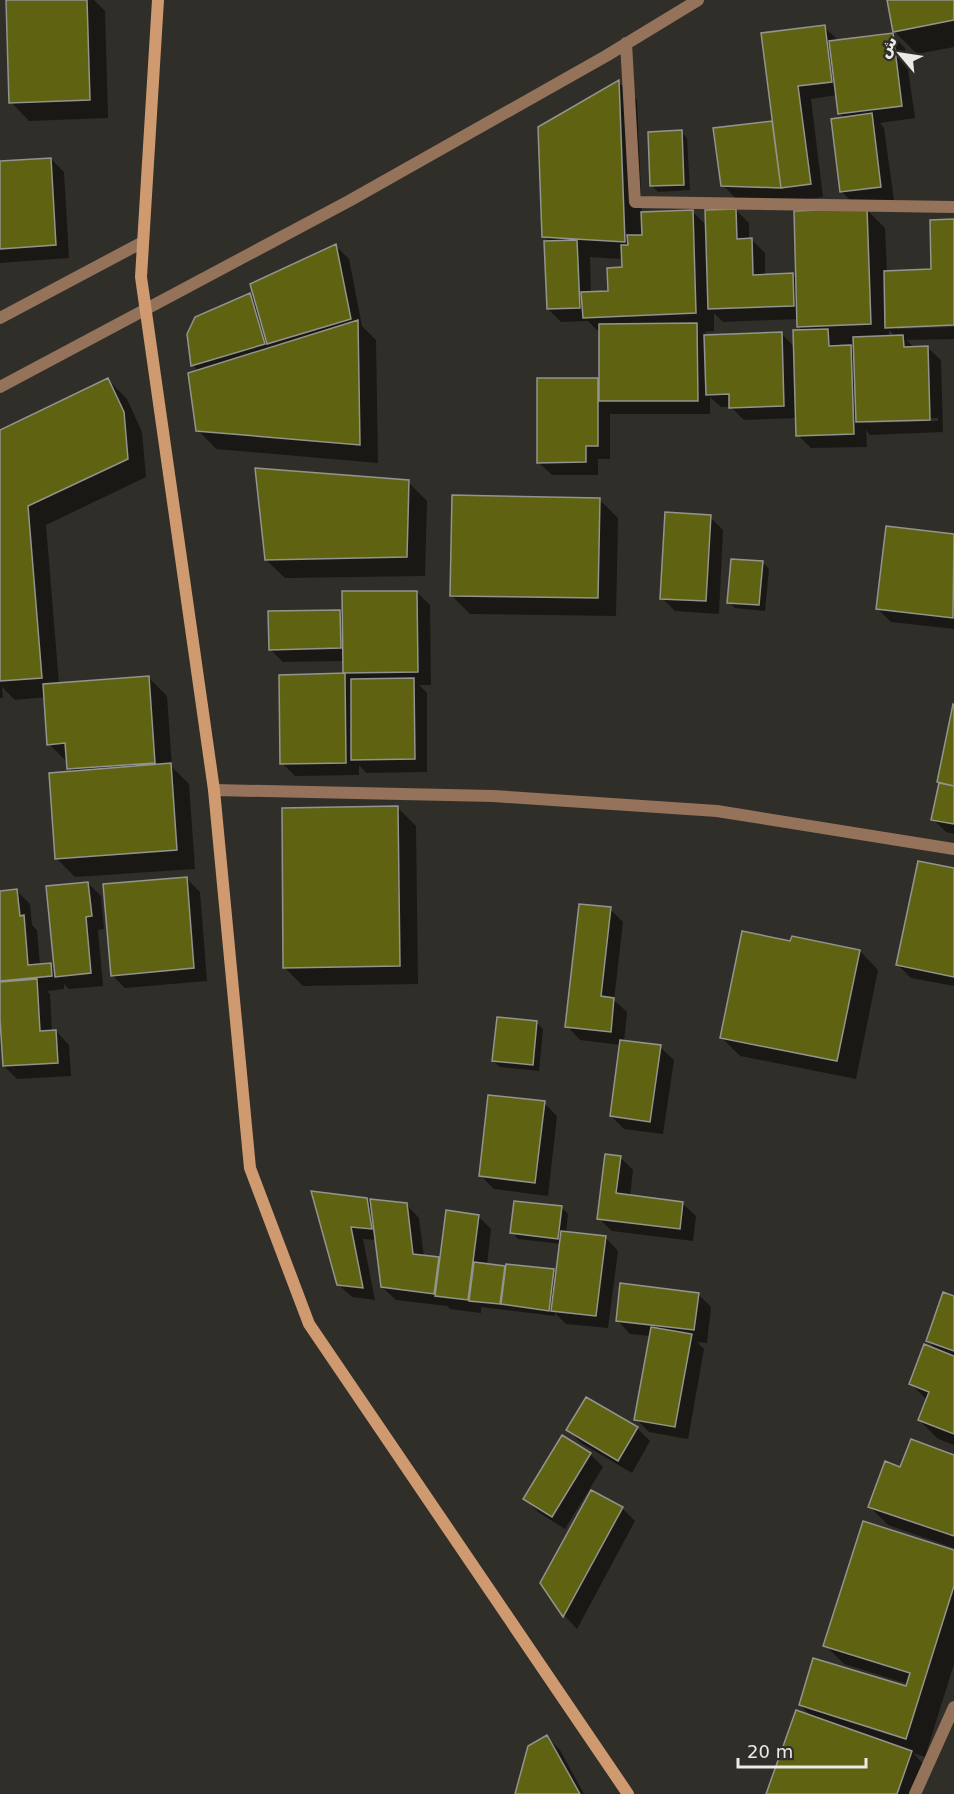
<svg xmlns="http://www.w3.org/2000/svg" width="954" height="1794" viewBox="0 0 954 1794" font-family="'DejaVu Sans','Noto Sans Arabic',sans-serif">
  <rect width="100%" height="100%" fill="#302e29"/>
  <path fill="#0007" fill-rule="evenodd" d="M 7,0 L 94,0 L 105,11 L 108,118 L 29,121 L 11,102 Z
    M 888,0 L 954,0 L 954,47 L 917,54 L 894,31 Z
    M 824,27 L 838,40 L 892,35 L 905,48 L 915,118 L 880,123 L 884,128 L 894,200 L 855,205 L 842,192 L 844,119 L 840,114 L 837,95 L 811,99 L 823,197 L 795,201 L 736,199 L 723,185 L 715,129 L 774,122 Z
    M 618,82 L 637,100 L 642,214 L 692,211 L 707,226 L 736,210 L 749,223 L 749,240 L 752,240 L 765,253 L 765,276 L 792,275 L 797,279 L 867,210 L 885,228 L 887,272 L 933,271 L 954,220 L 954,324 L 897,326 L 897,329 L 954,327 L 954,339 L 907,340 L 914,348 L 927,347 L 941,360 L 943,432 L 870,435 L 866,430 L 867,447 L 811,448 L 798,435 L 797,418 L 744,420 L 731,407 L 721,407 L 710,397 L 710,414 L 610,414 L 610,459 L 598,459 L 598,475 L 552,475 L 538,462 L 538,380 L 600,380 L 600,333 L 588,321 L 561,322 L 548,309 L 550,242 L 544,236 ZM 590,257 L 623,259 L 623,269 L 610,292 L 591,293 ZM 714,313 L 723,322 L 798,319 L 798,326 L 803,331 L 795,348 L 781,333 L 709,336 L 704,332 L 714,331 ZM 889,330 L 896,337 L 889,337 ZM 840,344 L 854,344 L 855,351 L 851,347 L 841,347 ZM 938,418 L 938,421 L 868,423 L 868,420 Z
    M 681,132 L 687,138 L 690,190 L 658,192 L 652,186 Z
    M 51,159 L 64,172 L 69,258 L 0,263 L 0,163 Z
    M 336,246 L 349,259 L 362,326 L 376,340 L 378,463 L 216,449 L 198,430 L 198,371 L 193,365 L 250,295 L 257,302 Z
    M 108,380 L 127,399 L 142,432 L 146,477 L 46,525 L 59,684 L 148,677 L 167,696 L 172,767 L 189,784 L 195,869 L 75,877 L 57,859 L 72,772 L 68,768 L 68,763 L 49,744 L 46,697 L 15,700 L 2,687 L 3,698 L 0,698 L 0,432 Z
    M 408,482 L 427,501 L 425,576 L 285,578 L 266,560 Z
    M 599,499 L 618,518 L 616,616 L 470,614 L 451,595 Z
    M 710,517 L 723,530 L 719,614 L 675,611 L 662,598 Z
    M 887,528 L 954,535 L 954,629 L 891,622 L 878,609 Z
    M 763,563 L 769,569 L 765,611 L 735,608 L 729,602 Z
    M 417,592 L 430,605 L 431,685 L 419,685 L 427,693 L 427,772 L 366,773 L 359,765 L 359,775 L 295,776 L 282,763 L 281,676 L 347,675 L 345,673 L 345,661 L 283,662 L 270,649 L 340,611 L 344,616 Z
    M 954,706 L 954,834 L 946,832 L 933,819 L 941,784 L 939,782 Z
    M 397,807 L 416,826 L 418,984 L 303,986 L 284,967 Z
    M 954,870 L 954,986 L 911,978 L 898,965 Z
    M 187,879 L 200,892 L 207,981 L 125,988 L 112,975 Z
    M 88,883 L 101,896 L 104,929 L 98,930 L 103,986 L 69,989 L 64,984 L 64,989 L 47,991 L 50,994 L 52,1032 L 56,1031 L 69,1045 L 71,1076 L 17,1079 L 4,1066 L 0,1008 L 0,892 L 17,891 L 30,904 L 32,925 L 37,930 L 40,965 L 50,965 L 56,970 Z
    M 610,909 L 623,922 L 614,1000 L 627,1012 L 624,1042 L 660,1047 L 674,1060 L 663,1134 L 624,1129 L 611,1116 L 621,1045 L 580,1040 L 567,1026 Z
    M 792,943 L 860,951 L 878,970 L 856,1079 L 740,1056 L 721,1037 Z
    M 537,1023 L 543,1029 L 539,1071 L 500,1067 L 493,1061 Z
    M 544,1103 L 557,1116 L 548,1196 L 494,1189 L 481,1176 Z
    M 620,1157 L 633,1170 L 630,1197 L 682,1203 L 696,1216 L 693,1241 L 612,1231 L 598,1218 Z
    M 313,1193 L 367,1199 L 372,1204 L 406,1204 L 419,1218 L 424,1257 L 441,1259 L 478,1216 L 491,1229 L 487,1265 L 553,1271 L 557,1275 L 561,1244 L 518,1239 L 512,1232 L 562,1208 L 568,1214 L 566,1233 L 605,1237 L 618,1251 L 608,1328 L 566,1324 L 555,1313 L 555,1316 L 481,1307 L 481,1313 L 450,1309 L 447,1306 L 396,1300 L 382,1287 L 377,1240 L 363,1239 L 375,1300 L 352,1297 L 338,1284 Z
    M 698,1294 L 711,1307 L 707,1343 L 697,1342 L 704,1349 L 688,1439 L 649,1432 L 636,1419 L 650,1336 L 630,1334 L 617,1320 Z
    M 954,1298 L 954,1445 L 938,1439 L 919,1420 L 927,1400 L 911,1384 L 938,1351 L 927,1341 Z
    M 637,1428 L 650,1441 L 632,1473 L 581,1443 L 568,1430 Z
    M 590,1454 L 603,1467 L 565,1529 L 538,1512 L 525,1498 Z
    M 954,1457 L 954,1548 L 888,1525 L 870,1507 L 901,1469 Z
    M 622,1508 L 635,1521 L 577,1629 L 565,1616 L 542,1583 Z
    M 954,1551 L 954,1664 L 925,1757 L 913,1753 L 930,1771 L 922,1794 L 767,1794 L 813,1718 L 800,1705 L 907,1688 L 908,1684 L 844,1664 L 825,1645 Z
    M 546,1737 L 560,1750 L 584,1794 L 517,1794 Z"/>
  <path fill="#5f6311" stroke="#93948e" stroke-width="1.5" d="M 6,0 L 87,0 L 90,100 L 9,103 Z
    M 887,0 L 954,0 L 954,20 L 893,32 Z
    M 825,25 L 832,82 L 798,86 L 811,184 L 781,188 L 761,33 Z
    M 893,33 L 902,106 L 838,114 L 829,41 Z
    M 619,80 L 625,242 L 542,237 L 538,127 Z
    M 872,113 L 881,187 L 840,192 L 831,119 Z
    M 772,121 L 781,188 L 721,186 L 713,128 Z
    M 682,130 L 684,185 L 650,186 L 648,132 Z
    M 51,158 L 56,245 L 0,249 L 0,161 Z
    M 867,208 L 871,324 L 797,327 L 794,211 Z
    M 736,209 L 737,239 L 752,238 L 753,275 L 793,273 L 794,306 L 708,309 L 705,210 Z
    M 693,210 L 696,313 L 583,318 L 581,292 L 608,291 L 607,268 L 622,267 L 621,245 L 628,245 L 627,235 L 642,235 L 641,212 Z
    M 954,219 L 954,325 L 885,328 L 884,271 L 931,269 L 930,220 Z
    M 577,240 L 580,308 L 547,309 L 544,241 Z
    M 336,244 L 351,319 L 267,344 L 250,284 Z
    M 250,293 L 265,344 L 191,366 L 187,334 L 195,317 Z
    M 358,320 L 360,445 L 196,431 L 188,373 Z
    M 697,323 L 698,401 L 599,401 L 599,324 Z
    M 828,329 L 829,346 L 851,345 L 854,434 L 796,436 L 793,330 Z
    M 782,332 L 784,406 L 729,408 L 729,394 L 706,395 L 704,335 Z
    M 903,335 L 904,347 L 928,346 L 930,420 L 856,422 L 853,337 Z
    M 108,378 L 124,412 L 128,459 L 28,506 L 42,678 L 0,681 L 0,430 Z
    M 537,378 L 598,378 L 598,446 L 586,446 L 586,462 L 537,463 Z
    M 255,468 L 409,480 L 407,557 L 265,560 Z
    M 452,495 L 600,498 L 598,598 L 450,596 Z
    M 665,512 L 711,515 L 706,601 L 660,599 Z
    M 886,526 L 954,534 L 953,618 L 876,609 Z
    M 731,559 L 763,561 L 759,605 L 727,603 Z
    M 342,591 L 417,591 L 418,672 L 343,673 Z
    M 340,610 L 341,648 L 269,650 L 268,611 Z
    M 345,673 L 346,763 L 280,764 L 279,675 Z
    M 149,676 L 155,763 L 67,769 L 65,743 L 47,745 L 43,684 Z
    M 414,678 L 415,759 L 351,760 L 351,679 Z
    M 953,704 L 954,705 L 954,786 L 937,782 Z
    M 171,763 L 177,850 L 55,859 L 49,773 Z
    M 939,783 L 954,786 L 954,824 L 931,820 Z
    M 398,806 L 400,966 L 283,968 L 282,808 Z
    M 918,861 L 954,868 L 954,977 L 896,965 Z
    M 187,877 L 194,968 L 111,976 L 103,884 Z
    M 88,882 L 92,916 L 86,917 L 91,973 L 55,977 L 46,886 Z
    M 17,889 L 20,916 L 24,915 L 28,965 L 51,963 L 52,976 L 0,981 L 0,891 Z
    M 579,904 L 611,907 L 601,996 L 614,998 L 611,1032 L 565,1027 Z
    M 742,931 L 790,941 L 792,936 L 860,950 L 837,1061 L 720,1038 Z
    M 37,979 L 40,1031 L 56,1030 L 58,1063 L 3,1066 L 0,1020 L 0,982 Z
    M 497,1017 L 537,1021 L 533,1065 L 492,1061 Z
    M 620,1040 L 661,1045 L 650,1122 L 610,1116 Z
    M 488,1095 L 545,1101 L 535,1183 L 479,1176 Z
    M 605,1154 L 621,1156 L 616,1193 L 683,1202 L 680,1229 L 597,1219 Z
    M 311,1191 L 367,1198 L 372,1229 L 351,1227 L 363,1288 L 337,1285 Z
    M 370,1199 L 407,1203 L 413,1254 L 439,1257 L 434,1294 L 381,1287 Z
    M 514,1201 L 562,1206 L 558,1239 L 510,1233 Z
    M 446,1210 L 479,1215 L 468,1300 L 435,1296 Z
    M 561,1231 L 606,1236 L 596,1316 L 551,1311 Z
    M 474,1262 L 505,1266 L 500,1304 L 469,1301 Z
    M 506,1264 L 554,1269 L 549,1311 L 501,1304 Z
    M 620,1283 L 699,1293 L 694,1330 L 616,1321 Z
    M 943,1292 L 954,1296 L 954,1351 L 926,1341 Z
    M 651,1327 L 692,1334 L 675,1427 L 634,1420 Z
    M 924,1344 L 954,1356 L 954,1434 L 918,1420 L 929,1392 L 909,1384 Z
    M 586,1397 L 638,1427 L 618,1461 L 566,1430 Z
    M 562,1435 L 591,1453 L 552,1517 L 523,1499 Z
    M 911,1439 L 954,1455 L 954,1536 L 868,1507 L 885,1461 L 900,1467 Z
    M 591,1490 L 623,1507 L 563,1617 L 540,1583 Z
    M 863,1521 L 954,1550 L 954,1586 L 906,1739 L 799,1705 L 813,1658 L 906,1686 L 910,1673 L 823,1646 Z
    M 796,1710 L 912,1751 L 897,1794 L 766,1794 Z
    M 547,1735 L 580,1794 L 515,1794 L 528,1746 Z"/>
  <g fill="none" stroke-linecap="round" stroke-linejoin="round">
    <path stroke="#94735a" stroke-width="12" d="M 626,43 L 635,202 L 954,207
      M 0,318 L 143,242
      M 0,387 L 349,201 L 606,56 L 698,0
      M 214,790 L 493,796 L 717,811 L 954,849
      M 915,1794 L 954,1707"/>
    <path stroke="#cf9a70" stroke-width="12" d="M 158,0 L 141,277 L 214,790 L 250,1168 L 309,1324 L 628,1794"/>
  </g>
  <g transform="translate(900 54) rotate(299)" stroke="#302e29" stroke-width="4.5" paint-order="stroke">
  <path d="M0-4.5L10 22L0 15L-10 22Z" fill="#ebeae7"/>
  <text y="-9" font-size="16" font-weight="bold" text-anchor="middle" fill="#ebeae7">ش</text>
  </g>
  <path d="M738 1758v9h128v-9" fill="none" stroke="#ebeae7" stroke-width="3"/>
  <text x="747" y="1758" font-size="18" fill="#ebeae7" stroke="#302e29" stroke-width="4.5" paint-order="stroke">20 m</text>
</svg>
